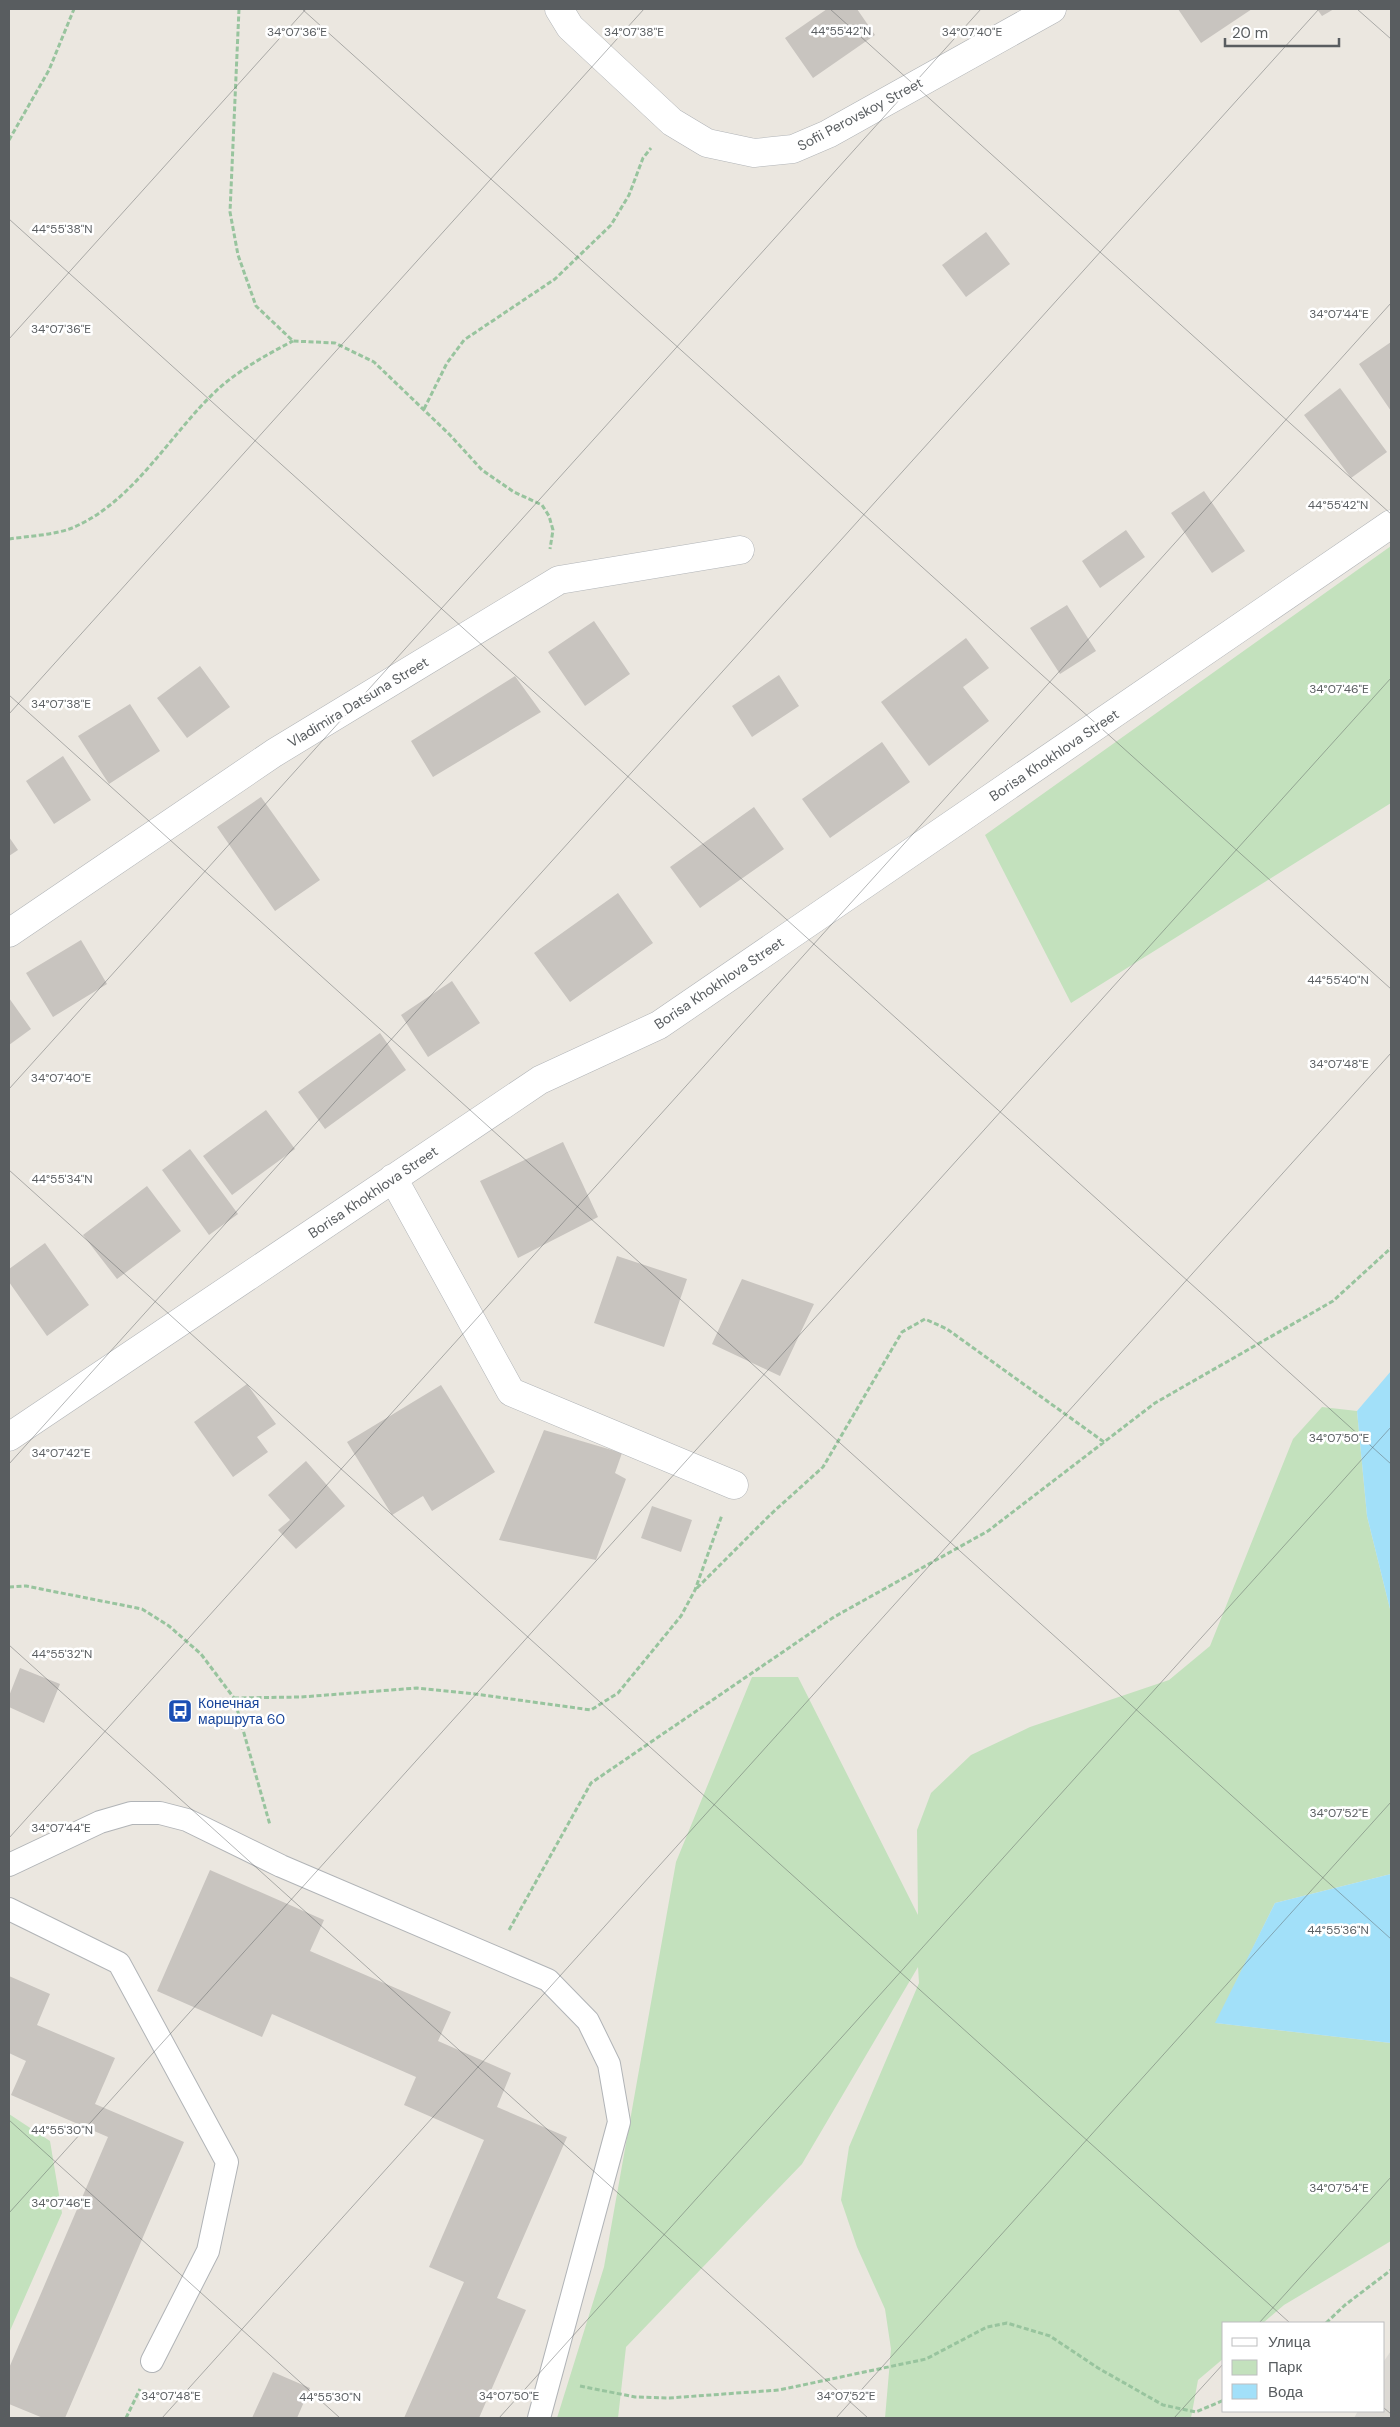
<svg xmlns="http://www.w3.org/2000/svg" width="1400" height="2427" viewBox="0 0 1400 2427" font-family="'DM Sans',sans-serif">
  <rect width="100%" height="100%" fill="#ebe7e0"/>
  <path fill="#dcd9d4" d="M 1391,2351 L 1391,2418 L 1354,2418 L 1358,2411 L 1384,2411 L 1384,2361 Z"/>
  <path fill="#c3e1bd" d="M 1391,546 L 1391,803 L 1071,1003 L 985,835 Z
    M 1322,1407 L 1357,1411 L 1367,1516 L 1391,1613 L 1391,1874 L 1275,1903 L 1216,2023 L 1391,2043 L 1391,2241 L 1284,2305 L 1263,2323 L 1224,2323 L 1224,2358 L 1198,2380 L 1191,2418 L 885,2418 L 891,2349 L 885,2309 L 857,2247 L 841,2200 L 849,2147 L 919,1983 L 918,1967 L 802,2164 L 626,2347 L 618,2418 L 557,2418 L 604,2267 L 676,1862 L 752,1677 L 798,1677 L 918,1915 L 917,1830 L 931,1793 L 971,1755 L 1030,1727 L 1169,1680 L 1210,1646 L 1293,1439 Z
    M 9,2114 L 50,2141 L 62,2213 L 9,2333 Z"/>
  <path fill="#a2e0f9" d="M 1391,1371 L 1391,1613 L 1367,1516 L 1357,1411 Z
    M 1391,1874 L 1391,2043 L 1215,2023 L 1275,1903 Z"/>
  <path fill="#c8c4bf" d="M 827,9 L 857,9 L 875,35 L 813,78 L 785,38 Z
    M 1178,9 L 1252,9 L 1201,43 Z
    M 1317,9 L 1334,9 L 1322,16 Z
    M 986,232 L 1010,264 L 966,297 L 942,265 Z
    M 1391,342 L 1391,411 L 1359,364 Z
    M 1340,388 L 1387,452 L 1351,478 L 1304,415 Z
    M 1204,491 L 1245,551 L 1212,573 L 1171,513 Z
    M 1126,530 L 1145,557 L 1100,588 L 1082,561 Z
    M 1067,605 L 1096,651 L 1060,674 L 1030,628 Z
    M 594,621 L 630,674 L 585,706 L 548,652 Z
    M 966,638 L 989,668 L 963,687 L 989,721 L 929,766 L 881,702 Z
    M 200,666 L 230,707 L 187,738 L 157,698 Z
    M 779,675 L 799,706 L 752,737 L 732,706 Z
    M 515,676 L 541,712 L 433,777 L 411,741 Z
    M 130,704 L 160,751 L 109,784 L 78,736 Z
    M 882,742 L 910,782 L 830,838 L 802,799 Z
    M 63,756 L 91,800 L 54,824 L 26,781 Z
    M 261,797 L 320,880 L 275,911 L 217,827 Z
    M 754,807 L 784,849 L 700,908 L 670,867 Z
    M 9,837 L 18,850 L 9,856 Z
    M 618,893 L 653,943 L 570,1002 L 534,953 Z
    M 81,940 L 107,984 L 53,1017 L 26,973 Z
    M 452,981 L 480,1023 L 428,1057 L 401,1015 Z
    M 9,998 L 31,1029 L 9,1045 Z
    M 380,1033 L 406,1070 L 325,1129 L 298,1092 Z
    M 266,1110 L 295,1149 L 232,1195 L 203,1156 Z
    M 563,1142 L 598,1217 L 518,1258 L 480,1181 Z
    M 190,1149 L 238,1214 L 209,1235 L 162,1170 Z
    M 147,1186 L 181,1231 L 117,1279 L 83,1235 Z
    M 45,1243 L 89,1305 L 47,1336 L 9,1282 L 9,1269 Z
    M 617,1256 L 687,1279 L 664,1347 L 594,1323 Z
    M 742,1279 L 814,1304 L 780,1376 L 712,1344 Z
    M 247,1384 L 276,1424 L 257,1437 L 268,1452 L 233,1477 L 194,1422 Z
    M 441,1385 L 495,1472 L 432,1511 L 423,1496 L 392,1515 L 347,1442 Z
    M 544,1430 L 622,1453 L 615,1473 L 626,1479 L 596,1560 L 499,1540 Z
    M 306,1461 L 345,1506 L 296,1549 L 278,1530 L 290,1520 L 268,1495 Z
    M 652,1506 L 692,1520 L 681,1552 L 641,1538 Z
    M 20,1668 L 60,1684 L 44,1723 L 9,1707 L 9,1696 Z
    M 210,1870 L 324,1920 L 310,1951 L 451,2012 L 438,2041 L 511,2073 L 497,2107 L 567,2137 L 497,2298 L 526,2310 L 479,2418 L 404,2418 L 464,2282 L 429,2267 L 484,2140 L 404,2105 L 416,2077 L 272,2014 L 262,2037 L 157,1991 Z
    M 9,1976 L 50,1994 L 37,2025 L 115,2058 L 95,2104 L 184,2142 L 65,2418 L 43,2418 L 9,2404 L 9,2368 L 108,2137 L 11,2095 L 26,2061 L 9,2053 Z
    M 273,2372 L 310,2388 L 297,2418 L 252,2418 Z"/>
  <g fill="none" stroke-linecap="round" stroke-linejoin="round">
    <defs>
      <path id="lane" d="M 9,1865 L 100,1822 L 131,1813 L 160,1813 L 187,1820 L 281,1866 L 548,1980 L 588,2021 L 609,2064 L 619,2122 L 539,2418
        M 9,1909 L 119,1963 L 227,2162 L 208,2251 L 152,2361"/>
      <path id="street" d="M 559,9 L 570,27 L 672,122 L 707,143 L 754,153 L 793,149 L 828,134 L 1052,9
        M 9,933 L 274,753 L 559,580 L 740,550
        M 393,1178 L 511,1392 L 734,1485
        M 9,1437 L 540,1080 L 659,1025 L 1391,524"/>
    </defs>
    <use href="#lane" stroke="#b1b4b7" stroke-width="24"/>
    <use href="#street" stroke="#b1b4b7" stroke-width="29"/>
    <path stroke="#98c49e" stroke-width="3" stroke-dasharray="5 2.5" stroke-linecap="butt" d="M 239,9 L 230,212 L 238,255 L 256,306 L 293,341 L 335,343 L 374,362 L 450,435 L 482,470 L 514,492 L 542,505 L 549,516 L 553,530 L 550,549
      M 9,140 L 49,70 L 74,9
      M 424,409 L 447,363 L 464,340 L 555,279 L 611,225 L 629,195 L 643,158 L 651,148
      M 9,539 C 29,536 54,535 72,528 C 134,502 169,435 217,390 C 239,370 266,355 293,341
      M 9,1587 L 26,1586 L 142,1609 L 169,1626 L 201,1654 L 234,1698 L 270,1825
      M 697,1588 L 771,1514 L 823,1467 L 902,1332 L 925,1319 L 947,1329 L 1104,1442
      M 234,1698 L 301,1697 L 417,1688 L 475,1694 L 591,1710 L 618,1693 L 681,1616 L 695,1590 L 722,1515
      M 509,1930 L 591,1783 L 834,1617 L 988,1531 L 1155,1403 L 1333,1301 L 1391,1248
      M 1326,2323 L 1345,2305 L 1391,2270
      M 580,2386 L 635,2397 L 669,2398 L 779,2390 L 926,2359 L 987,2327 L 1007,2323 L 1050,2336 L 1098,2368 L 1163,2405 L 1196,2412 L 1224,2400
      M 126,2418 L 140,2389"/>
    <use href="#lane" stroke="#fff" stroke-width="22"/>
    <use href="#street" stroke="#fff" stroke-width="28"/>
  </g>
  <path fill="none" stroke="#595d60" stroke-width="1" stroke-opacity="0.45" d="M 302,9 L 1391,989M 830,9 L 1391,514M 1357,9 L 1391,39M 9,219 L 1391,1464M 9,339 L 306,9M 9,695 L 1391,1939M 9,714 L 644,9M 9,1089 L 981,9M 9,1170 L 1290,2323M 9,1464 L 1319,9M 9,1645 L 868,2418M 9,1838 L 1391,303M 9,2120 L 340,2418M 9,2213 L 1391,678M 1259,2323 L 1391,2177M 1384,2408 L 1391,2414M 162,2418 L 1391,1053M 499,2418 L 1391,1427M 836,2418 L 1391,1802M 1174,2418 L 1224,2363"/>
  <defs>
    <symbol id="bus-square" viewBox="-11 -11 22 22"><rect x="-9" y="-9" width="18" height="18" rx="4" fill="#1a4fb4" stroke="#fff"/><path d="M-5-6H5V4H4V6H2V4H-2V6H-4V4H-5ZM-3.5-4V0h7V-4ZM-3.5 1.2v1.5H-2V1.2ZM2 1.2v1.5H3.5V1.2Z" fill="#fff"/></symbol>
  </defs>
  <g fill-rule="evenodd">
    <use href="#bus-square" x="166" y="1697" width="28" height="28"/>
  </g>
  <g text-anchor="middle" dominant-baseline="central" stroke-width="5" stroke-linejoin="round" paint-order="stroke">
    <g font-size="14" fill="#595d60" stroke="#fff">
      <text transform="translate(860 114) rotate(-28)">Sofii Perovskoy Street</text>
      <text transform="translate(358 702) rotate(-31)">Vladimira Datsuna Street</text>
      <text transform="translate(1054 755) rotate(-34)">Borisa Khokhlova Street</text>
      <text transform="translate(719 983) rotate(-34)">Borisa Khokhlova Street</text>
      <text transform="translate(373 1192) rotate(-34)">Borisa Khokhlova Street</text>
    </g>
    <g font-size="14" fill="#164399" stroke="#fff" text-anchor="start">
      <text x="198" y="1703">Конечная<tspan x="198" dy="16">маршрута 60</tspan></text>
    </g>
  </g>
  <g font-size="12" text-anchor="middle" fill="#595d60" stroke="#fff" stroke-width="5" stroke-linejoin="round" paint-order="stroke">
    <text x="841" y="35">44°55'42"N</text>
    <text x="634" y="36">34°07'38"E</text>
    <text x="972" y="36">34°07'40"E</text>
    <text x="297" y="36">34°07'36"E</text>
    <text x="62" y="233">44°55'38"N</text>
    <text x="1339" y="318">34°07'44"E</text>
    <text x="61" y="333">34°07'36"E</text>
    <text x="1338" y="509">44°55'42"N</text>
    <text x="1339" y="693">34°07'46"E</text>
    <text x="61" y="708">34°07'38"E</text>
    <text x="1338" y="984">44°55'40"N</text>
    <text x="1339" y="1068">34°07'48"E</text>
    <text x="61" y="1082">34°07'40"E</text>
    <text x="62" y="1183">44°55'34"N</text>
    <text x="1339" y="1442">34°07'50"E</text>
    <text x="61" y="1457">34°07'42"E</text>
    <text x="62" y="1658">44°55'32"N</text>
    <text x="1339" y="1817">34°07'52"E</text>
    <text x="61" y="1832">34°07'44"E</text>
    <text x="1338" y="1934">44°55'36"N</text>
    <text x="62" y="2134">44°55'30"N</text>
    <text x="1339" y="2192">34°07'54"E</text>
    <text x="61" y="2207">34°07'46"E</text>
    <text x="171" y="2400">34°07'48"E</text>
    <text x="509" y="2400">34°07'50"E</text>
    <text x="846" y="2400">34°07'52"E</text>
    <text x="330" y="2401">44°55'30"N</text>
  </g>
  <rect width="1400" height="2427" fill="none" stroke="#595d60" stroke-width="20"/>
  <rect x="1222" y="2322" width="162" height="90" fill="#ffffff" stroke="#bdbebf"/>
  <rect x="1232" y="2338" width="25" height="8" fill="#ffffff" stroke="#bdbebf"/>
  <text x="1268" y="2347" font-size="15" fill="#595d60">Улица</text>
  <rect x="1232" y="2360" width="25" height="15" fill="#c3e1bd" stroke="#bdbebf"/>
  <text x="1268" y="2372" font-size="15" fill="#595d60">Парк</text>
  <rect x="1232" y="2384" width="25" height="15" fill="#a2e0f9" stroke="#bdbebf"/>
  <text x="1268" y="2397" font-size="15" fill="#595d60">Вода</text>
  <path d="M1225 38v8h114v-8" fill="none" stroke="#595d60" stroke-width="2.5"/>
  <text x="1232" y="38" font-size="15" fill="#595d60" stroke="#ffffff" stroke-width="4" paint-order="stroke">20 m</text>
</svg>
